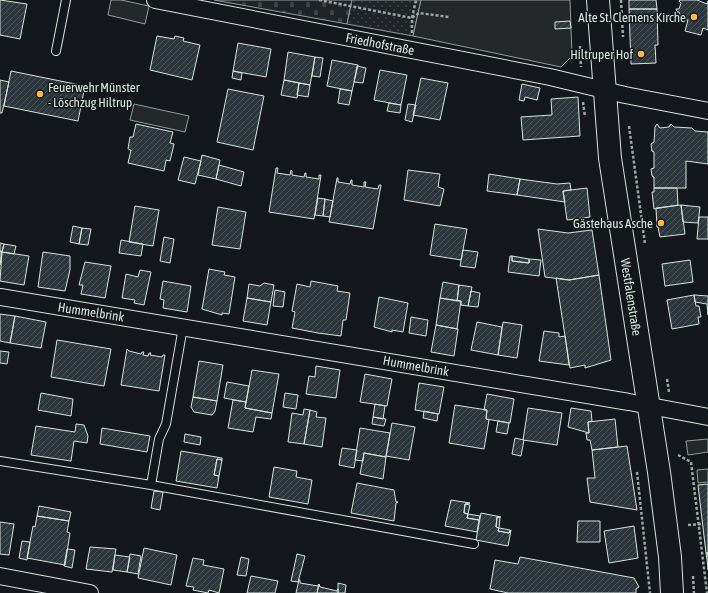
<svg xmlns="http://www.w3.org/2000/svg" width="708" height="593" viewBox="0 0 708 593" font-family="'Asap Condensed',sans-serif">
  <defs>
    <pattern id="cemetery-stones" width="16" height="16" patternUnits="userSpaceOnUse"><rect width="16" height="16" fill="#202428"/><path d="M2 7V4a2 2 0 0 1 4 0v3zM10 15v-3a2 2 0 0 1 4 0v3z" fill="#404447"/></pattern>
    <pattern id="park-dots" width="8" height="8" patternUnits="userSpaceOnUse"><rect width="8" height="8" fill="#202428"/><path d="M2 2h.1M6 6h.1" fill="none" stroke="#404447" stroke-width="1.8" stroke-linecap="round"/></pattern>
    <pattern id="building-hatch" width="6" height="6" patternUnits="userSpaceOnUse"><rect width="6" height="6" fill="#2c363c"/><path d="M-1 1l2-2M0 6l6-6M5 7l2-2" fill="none" stroke="#4a5358"/></pattern>
  </defs>
  <rect width="100%" height="100%" fill="#14181c"/>
  <path fill="url(#cemetery-stones)" stroke="#939e99" d="M 214,0 L 352,0 L 347,24 Z"/>
  <path fill="url(#park-dots)" stroke="#939e99" d="M 352,0 L 421,0 L 413,36 L 347,24 Z"/>
  <path fill="#24282b" stroke="#939e99" d="M 111,0 L 121,0 L 149,6 L 145,24 L 108,15 Z
    M 421,0 L 570,0 L 572,56 L 561,67 L 413,36 Z
    M 134,104 L 189,116 L 185,132 L 130,120 Z
    M 708,439 L 708,452 L 688,455 L 686,441 Z
    M 708,469 L 708,482 L 698,483 L 697,470 Z"/>
  <path fill="url(#building-hatch)" stroke="#d8e6dc" d="M 0,0 L 27,4 L 20,39 L 0,35 Z
    M 629,0 L 656,0 L 657,9 L 629,9 Z
    M 680,0 L 697,0 L 707,4 L 708,1 L 708,30 L 703,28 L 701,35 L 685,31 L 688,20 L 682,20 L 679,12 L 677,12 L 676,9 L 679,9 L 681,3 L 679,1 Z
    M 629,9 L 657,9 L 658,45 L 655,45 L 656,63 L 631,64 Z
    M 570,21 L 571,28 L 555,29 L 555,22 Z
    M 157,36 L 174,39 L 175,36 L 184,38 L 183,41 L 200,45 L 192,80 L 150,70 Z
    M 238,43 L 271,49 L 266,77 L 233,71 Z
    M 288,52 L 315,57 L 310,85 L 284,80 Z
    M 315,57 L 323,58 L 320,77 L 312,76 Z
    M 332,60 L 358,65 L 352,91 L 327,86 Z
    M 357,66 L 366,68 L 363,83 L 354,82 Z
    M 380,70 L 407,75 L 401,105 L 374,100 Z
    M 11,71 L 85,86 L 78,121 L 4,106 Z
    M 233,71 L 242,73 L 241,80 L 232,78 Z
    M 421,78 L 448,83 L 440,120 L 413,115 Z
    M 0,80 L 9,82 L 2,113 L 0,113 Z
    M 284,80 L 299,83 L 297,98 L 281,95 Z
    M 299,83 L 310,85 L 308,97 L 297,95 Z
    M 522,84 L 540,88 L 537,100 L 525,97 L 524,101 L 519,100 Z
    M 228,89 L 264,96 L 253,150 L 217,142 Z
    M 340,89 L 352,91 L 349,105 L 338,103 Z
    M 578,97 L 580,136 L 523,140 L 521,117 L 552,115 L 551,99 Z
    M 389,103 L 401,105 L 400,113 L 387,111 Z
    M 408,104 L 416,105 L 412,122 L 405,120 Z
    M 136,124 L 173,132 L 170,143 L 174,144 L 170,161 L 166,160 L 164,171 L 128,163 L 131,150 L 128,149 L 130,137 L 133,137 Z
    M 657,124 L 660,128 L 669,127 L 671,124 L 674,127 L 692,128 L 695,131 L 708,132 L 708,164 L 686,161 L 686,188 L 654,188 L 654,177 L 652,176 L 651,169 L 654,168 L 654,152 L 652,151 L 651,144 L 654,142 L 655,127 Z
    M 202,155 L 220,160 L 216,179 L 198,175 Z
    M 184,157 L 201,161 L 195,184 L 178,180 Z
    M 219,165 L 244,172 L 241,186 L 216,179 Z
    M 276,168 L 278,168 L 277,173 L 290,175 L 291,170 L 292,171 L 292,175 L 304,177 L 305,173 L 306,173 L 306,177 L 319,179 L 319,175 L 321,175 L 314,219 L 269,212 Z
    M 408,170 L 440,174 L 438,187 L 444,189 L 440,206 L 404,200 Z
    M 489,174 L 520,179 L 517,195 L 487,191 Z
    M 337,178 L 338,178 L 338,182 L 350,184 L 351,180 L 352,180 L 352,185 L 364,187 L 364,182 L 366,182 L 365,187 L 378,189 L 379,185 L 381,185 L 373,229 L 329,222 Z
    M 520,179 L 557,184 L 570,183 L 571,190 L 563,191 L 565,202 L 517,195 Z
    M 587,188 L 590,217 L 567,220 L 563,191 Z
    M 654,188 L 677,188 L 678,205 L 654,209 L 652,192 L 654,192 Z
    M 318,198 L 325,199 L 323,216 L 315,215 Z
    M 325,199 L 333,201 L 330,217 L 323,216 Z
    M 681,205 L 685,234 L 660,237 L 658,227 L 657,227 L 656,208 Z
    M 681,205 L 700,207 L 698,223 L 683,222 Z
    M 135,206 L 159,210 L 153,246 L 129,242 Z
    M 218,207 L 246,212 L 240,249 L 212,245 Z
    M 699,217 L 708,217 L 708,239 L 697,239 Z
    M 435,224 L 467,229 L 461,260 L 430,255 Z
    M 73,226 L 82,228 L 79,244 L 70,242 Z
    M 82,228 L 91,229 L 88,245 L 79,244 Z
    M 538,229 L 568,233 L 592,230 L 599,275 L 569,280 L 545,277 Z
    M 164,237 L 174,239 L 170,263 L 160,261 Z
    M 121,240 L 143,244 L 141,256 L 119,253 Z
    M 0,243 L 4,244 L 2,252 L 0,251 Z
    M 4,244 L 16,246 L 14,254 L 2,252 Z
    M 463,250 L 478,252 L 475,268 L 460,266 Z
    M 0,251 L 2,252 L 0,265 Z
    M 2,252 L 29,256 L 24,285 L 0,281 Z
    M 43,252 L 70,256 L 70,270 L 65,291 L 38,287 Z
    M 510,256 L 512,256 L 512,261 L 529,263 L 529,259 L 541,260 L 539,276 L 508,272 Z
    M 512,256 L 529,259 L 529,263 L 512,261 Z
    M 690,260 L 693,282 L 665,286 L 662,264 Z
    M 85,262 L 111,266 L 105,298 L 81,294 L 83,285 L 79,285 Z
    M 209,269 L 225,272 L 224,275 L 235,277 L 229,314 L 222,313 L 222,315 L 202,309 Z
    M 140,270 L 151,272 L 144,305 L 134,303 L 135,300 L 122,298 L 126,274 L 138,277 Z
    M 599,275 L 611,360 L 585,368 L 585,365 L 570,368 L 556,278 L 569,280 Z
    M 163,281 L 191,286 L 187,312 L 163,308 L 164,300 L 160,299 Z
    M 311,281 L 338,286 L 337,291 L 350,293 L 346,320 L 343,320 L 341,336 L 318,333 L 292,328 L 295,312 L 292,311 L 297,284 L 310,287 Z
    M 443,282 L 459,285 L 457,301 L 440,298 Z
    M 264,283 L 274,285 L 271,302 L 247,298 L 249,284 L 260,286 Z
    M 459,285 L 472,287 L 468,306 L 461,305 L 461,301 L 457,301 Z
    M 275,290 L 285,292 L 283,307 L 273,306 Z
    M 471,291 L 480,293 L 478,307 L 468,306 Z
    M 694,295 L 696,306 L 699,306 L 701,317 L 698,317 L 699,324 L 672,329 L 667,300 Z
    M 694,295 L 708,296 L 708,315 L 707,304 L 695,302 Z
    M 379,297 L 408,303 L 403,332 L 392,330 L 392,332 L 374,327 Z
    M 247,298 L 271,302 L 267,325 L 243,321 Z
    M 440,298 L 461,301 L 457,329 L 436,325 Z
    M 0,314 L 15,316 L 10,343 L 0,341 Z
    M 15,316 L 46,322 L 41,348 L 10,343 Z
    M 411,317 L 428,320 L 426,336 L 409,333 Z
    M 477,322 L 502,327 L 498,355 L 471,350 Z
    M 503,322 L 522,325 L 517,358 L 498,355 Z
    M 436,325 L 458,329 L 454,356 L 431,352 Z
    M 544,331 L 559,333 L 559,337 L 565,336 L 569,365 L 539,361 Z
    M 57,340 L 111,349 L 104,386 L 51,377 Z
    M 127,349 L 129,351 L 141,354 L 142,352 L 144,352 L 143,355 L 148,356 L 149,353 L 151,353 L 150,355 L 162,357 L 163,355 L 165,355 L 159,391 L 121,385 Z
    M 0,351 L 9,352 L 7,364 L 0,363 Z
    M 199,361 L 223,365 L 217,401 L 193,397 Z
    M 316,366 L 340,370 L 336,398 L 306,394 L 309,376 L 315,377 Z
    M 252,370 L 279,374 L 272,413 L 245,408 Z
    M 365,374 L 392,379 L 387,406 L 360,402 Z
    M 227,382 L 249,386 L 246,402 L 224,398 Z
    M 419,383 L 444,387 L 439,414 L 415,410 Z
    M 41,393 L 73,399 L 71,416 L 38,410 Z
    M 285,393 L 298,395 L 296,409 L 283,407 Z
    M 487,394 L 514,399 L 510,423 L 486,419 L 487,410 L 484,410 Z
    M 193,397 L 217,401 L 215,411 L 212,415 L 194,412 L 191,407 Z
    M 233,400 L 246,402 L 245,408 L 272,413 L 271,419 L 256,417 L 253,432 L 228,428 Z
    M 375,404 L 385,406 L 383,419 L 373,417 Z
    M 455,405 L 487,410 L 486,419 L 489,420 L 484,449 L 449,443 Z
    M 528,408 L 562,413 L 557,445 L 523,440 Z
    M 571,408 L 591,411 L 592,421 L 588,422 L 589,433 L 568,427 Z
    M 304,409 L 310,410 L 304,444 L 288,442 L 292,413 L 303,415 Z
    M 310,410 L 317,412 L 316,417 L 326,418 L 322,447 L 304,444 Z
    M 424,411 L 438,414 L 437,421 L 423,418 Z
    M 373,417 L 386,419 L 384,426 L 372,424 Z
    M 615,419 L 618,447 L 592,450 L 590,440 L 587,440 L 586,433 L 589,433 L 588,422 Z
    M 498,421 L 509,423 L 507,434 L 496,432 Z
    M 392,423 L 415,427 L 409,460 L 386,456 Z
    M 76,424 L 84,425 L 88,436 L 87,443 L 74,441 L 71,461 L 31,455 L 36,426 L 75,432 Z
    M 102,428 L 150,436 L 147,452 L 100,444 Z
    M 360,428 L 390,433 L 386,457 L 364,453 L 363,461 L 355,460 Z
    M 185,434 L 201,437 L 200,445 L 184,442 Z
    M 515,438 L 524,440 L 521,456 L 512,454 Z
    M 627,446 L 637,510 L 590,502 L 587,478 L 595,478 L 592,450 Z
    M 342,448 L 357,450 L 354,468 L 339,465 Z
    M 181,451 L 222,458 L 222,460 L 217,459 L 214,475 L 219,476 L 217,488 L 176,481 Z
    M 364,453 L 386,457 L 383,479 L 360,474 Z
    M 217,459 L 222,460 L 219,476 L 214,475 Z
    M 274,467 L 297,471 L 296,477 L 312,480 L 308,504 L 269,497 Z
    M 357,483 L 394,490 L 396,502 L 398,502 L 396,503 L 394,521 L 351,513 Z
    M 708,484 L 708,557 L 708,553 L 706,553 L 698,485 Z
    M 154,491 L 163,492 L 160,510 L 151,508 Z
    M 451,500 L 470,503 L 465,504 L 464,513 L 468,514 L 467,518 L 479,520 L 477,532 L 445,526 Z
    M 465,504 L 470,505 L 468,514 L 464,513 Z
    M 39,506 L 71,512 L 69,521 L 37,516 Z
    M 481,513 L 501,517 L 497,517 L 496,527 L 499,528 L 498,531 L 509,533 L 511,530 L 508,546 L 476,540 Z
    M 468,514 L 480,516 L 479,520 L 467,518 Z
    M 37,516 L 69,521 L 67,532 L 70,533 L 65,565 L 27,558 L 33,526 L 35,527 Z
    M 497,517 L 500,518 L 499,528 L 496,527 Z
    M 578,521 L 600,521 L 600,542 L 577,542 Z
    M 0,522 L 14,524 L 9,555 L 0,554 Z
    M 634,526 L 638,558 L 609,563 L 604,531 Z
    M 499,528 L 510,530 L 509,533 L 498,531 Z
    M 22,541 L 30,542 L 27,560 L 19,558 Z
    M 90,547 L 116,549 L 112,572 L 86,569 Z
    M 144,548 L 177,555 L 171,585 L 138,578 Z
    M 67,549 L 75,550 L 72,568 L 64,566 Z
    M 706,553 L 708,553 L 708,570 L 708,567 Z
    M 130,554 L 141,556 L 138,574 L 127,572 Z
    M 297,554 L 305,556 L 298,582 L 291,581 Z
    M 115,555 L 130,557 L 127,572 L 113,570 Z
    M 241,557 L 249,559 L 246,576 L 237,575 Z
    M 520,557 L 634,578 L 639,587 L 636,589 L 636,593 L 508,593 L 490,589 L 495,560 L 518,564 Z
    M 193,558 L 204,560 L 203,565 L 224,569 L 219,593 L 209,590 L 208,593 L 193,590 L 194,587 L 186,586 Z
    M 251,576 L 278,581 L 275,593 L 247,593 Z
    M 299,580 L 300,580 L 300,583 L 318,586 L 319,584 L 317,593 L 296,593 Z
    M 338,583 L 346,585 L 345,593 L 338,593 Z
    M 319,584 L 320,587 L 337,591 L 338,589 L 338,593 L 317,593 Z"/>
  <g fill="none" stroke-linecap="round" stroke-linejoin="round">
    <defs>
      <path id="service" d="M 56,51 L 66,0
        M 0,461 L 151,485 L 474,544
        M 151,485 L 159,439 L 166,424 L 183,327"/>
      <path id="minor" d="M 155,0 L 550,77 L 625,95 L 708,111
        M 0,297 L 629,402 L 708,417
        M 0,576 L 90,593"/>
      <path id="primary" d="M 598,0 L 610,158 L 659,472 L 670,557 L 672,593"/>
    </defs>
    <use href="#service" stroke="#d8e6dc" stroke-width="10"/>
    <use href="#minor" stroke="#d8e6dc" stroke-width="18"/>
    <use href="#primary" stroke="#d8e6dc" stroke-width="24"/>
    <path stroke="#9da8a2" stroke-width="2.5" stroke-dasharray="3 2" stroke-linecap="butt" d="M 319,0 L 412,18 L 419,13 L 449,17
      M 621,0 L 623,37
      M 412,33 L 412,18 L 416,0
      M 580,46 L 581,67
      M 583,102 L 585,117
      M 629,126 L 645,244
      M 667,379 L 669,392
      M 678,455 L 691,462 L 707,593
      M 637,472 L 650,593
      M 688,525 L 702,524
      M 693,576 L 694,593"/>
    <use href="#service" stroke="#14181c" stroke-width="8"/>
    <use href="#minor" stroke="#14181c" stroke-width="16"/>
    <use href="#primary" stroke="#14181c" stroke-width="22"/>
  </g>
  <g fill="#ffb74d" stroke="#14181c" stroke-width="1.5">
    <circle cx="694" cy="17" r="4"/>
    <circle cx="641" cy="54" r="4"/>
    <circle cx="40" cy="94" r="4"/>
    <circle cx="661" cy="223" r="4"/>
  </g>
  <g text-anchor="middle" dominant-baseline="central" stroke-width="3" stroke-linejoin="round" paint-order="stroke">
    <g font-size="13" fill="#d8e6dc" stroke="#14181c" text-anchor="end">
      <text x="686" y="17">Alte St. Clemens Kirche</text>
      <text x="633" y="54">Hiltruper Hof</text>
      <text x="48" y="87" text-anchor="start">Feuerwehr Münster<tspan x="48" dy="15">- Löschzug Hiltrup</tspan></text>
      <text x="653" y="223">Gästehaus Asche</text>
    </g>
    <g font-size="13" fill="#d8e6dc" stroke="#14181c">
      <text transform="translate(380 44) rotate(11)">Friedhofstraße</text>
      <text transform="translate(631 297) rotate(81)">Westfalenstraße</text>
      <text transform="translate(91 312) rotate(9)">Hummelbrink</text>
      <text transform="translate(416 366) rotate(10)">Hummelbrink</text>
    </g>
  </g>
</svg>
